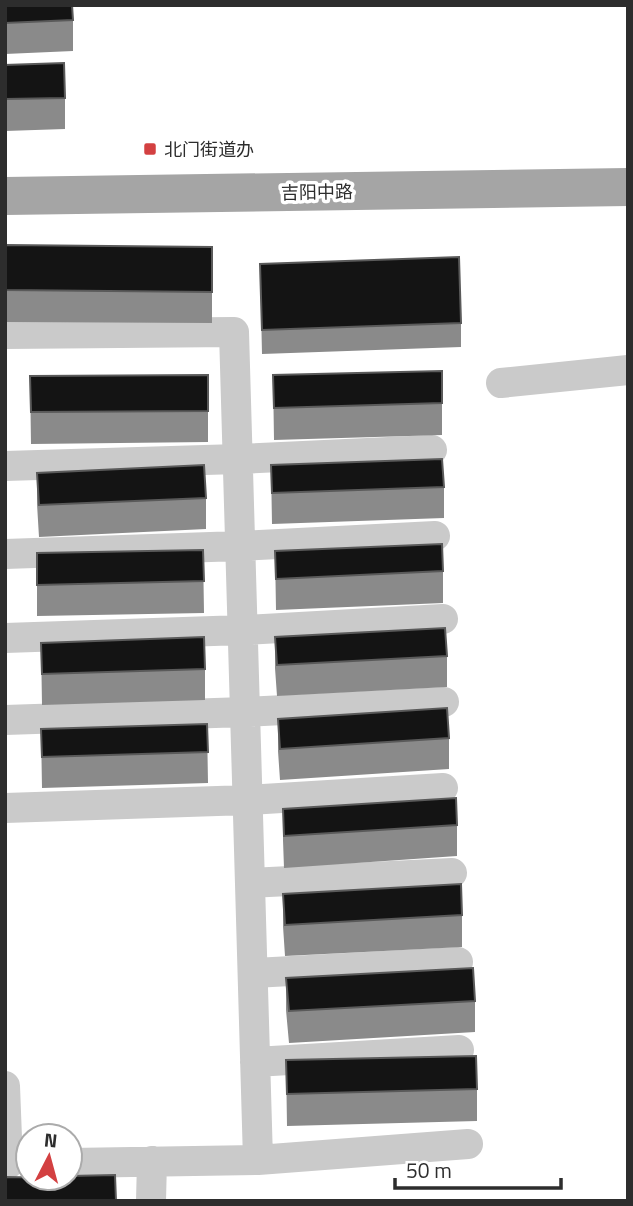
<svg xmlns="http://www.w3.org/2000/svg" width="633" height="1206" viewBox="0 0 633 1206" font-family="'Titillium Web','Noto Sans SC',sans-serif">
  <rect width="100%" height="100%" fill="#fff"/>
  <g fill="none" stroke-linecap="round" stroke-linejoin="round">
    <path stroke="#cacaca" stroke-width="30" d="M 5,334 L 234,332 L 258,1160
      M 501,383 L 628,370
      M 5,466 L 238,459 L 432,450
      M 5,554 L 240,546 L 435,536
      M 5,638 L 243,630 L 443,619
      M 5,720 L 245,712 L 444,702
      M 5,808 L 248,800 L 443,788
      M 250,883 L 452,873
      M 253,973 L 458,962
      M 255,1062 L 459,1050
      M 5,1086 L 8,1164
      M 70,1163 L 258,1160 L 468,1144
      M 151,1201 L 152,1161"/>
    <path stroke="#a5a5a5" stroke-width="38" d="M 5,196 L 628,187"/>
  </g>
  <path fill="#8a8a8a" d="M 5,5 L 73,20 L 73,51 L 5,54 Z
    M 5,65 L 65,98 L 65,129 L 5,131 Z
    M 5,245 L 212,247 L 212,323 L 5,322 Z
    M 260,264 L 461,323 L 461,347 L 262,354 Z
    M 208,375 L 208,442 L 31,444 L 30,376 Z
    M 273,375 L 442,403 L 442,435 L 274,440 Z
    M 271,465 L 444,487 L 444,518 L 272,524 Z
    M 37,473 L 206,498 L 206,529 L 39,537 L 37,504 Z
    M 203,550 L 204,613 L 37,616 L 37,553 Z
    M 275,551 L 443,571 L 443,603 L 276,610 Z
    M 275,637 L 447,656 L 447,687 L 277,696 L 275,668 Z
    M 41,643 L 205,669 L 205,700 L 42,705 Z
    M 278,719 L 449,738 L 449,769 L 280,780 L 278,751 Z
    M 207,724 L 208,783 L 42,788 L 41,729 Z
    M 283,809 L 457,825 L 457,856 L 284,868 L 283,840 Z
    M 283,894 L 462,915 L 462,947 L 285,956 L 283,926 Z
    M 286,978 L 475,1001 L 475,1032 L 289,1043 L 286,1010 Z
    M 286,1060 L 477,1089 L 477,1121 L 287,1126 Z"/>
  <path fill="#141414" stroke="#5a5a5a" stroke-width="2" d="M 5,5 L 72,5 L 73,20 L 5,23 Z
    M 64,63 L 65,98 L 5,99 L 5,65 Z
    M 5,245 L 212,247 L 212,292 L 5,290 Z
    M 459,257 L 461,323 L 262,330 L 260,264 Z
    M 442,371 L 442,403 L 274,408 L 273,375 Z
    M 208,375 L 208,411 L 31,412 L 30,376 Z
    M 442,459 L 444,487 L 272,493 L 271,465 Z
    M 204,465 L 206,498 L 39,505 L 37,473 Z
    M 442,544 L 443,571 L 276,579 L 275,551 Z
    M 203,550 L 204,581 L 37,585 L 37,553 Z
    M 445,628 L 447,656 L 277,665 L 275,637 Z
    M 204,637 L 205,669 L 42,674 L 41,643 Z
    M 447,708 L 449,738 L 280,749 L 278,719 Z
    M 207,724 L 208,752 L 42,757 L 41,729 Z
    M 456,798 L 457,825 L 284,836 L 283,809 Z
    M 461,884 L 462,915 L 285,925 L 283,894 Z
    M 473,968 L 475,1001 L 289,1011 L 286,978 Z
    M 476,1056 L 477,1089 L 287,1094 L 286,1060 Z
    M 115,1175 L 116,1201 L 5,1201 L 5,1177 L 70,1178 L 70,1176 Z"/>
  <rect fill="#d34041" stroke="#fff" stroke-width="2.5" x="143" y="142" width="14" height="14" rx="3.5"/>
  <g text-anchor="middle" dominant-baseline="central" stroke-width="7" stroke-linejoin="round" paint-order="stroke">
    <g font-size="18" fill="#2d2d2d" stroke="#fff" text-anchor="start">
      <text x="164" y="149">北门街道办</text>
    </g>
    <g font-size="18" fill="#2d2d2d" stroke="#fff">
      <text transform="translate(317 192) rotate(-1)">吉阳中路</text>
    </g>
  </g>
  <rect width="633" height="1206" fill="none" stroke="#2d2d2d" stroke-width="14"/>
  <g transform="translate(49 1157) rotate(6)"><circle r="33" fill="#ffffff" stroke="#ababab" stroke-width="2"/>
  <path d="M0-5L12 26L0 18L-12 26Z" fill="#d34041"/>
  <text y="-10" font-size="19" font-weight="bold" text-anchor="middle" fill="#2d2d2d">N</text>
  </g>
  <path d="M395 1178v10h166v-10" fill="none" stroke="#2d2d2d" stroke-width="3.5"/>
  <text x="406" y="1178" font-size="21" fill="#2d2d2d" stroke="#ffffff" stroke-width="5" paint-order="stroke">50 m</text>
</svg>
